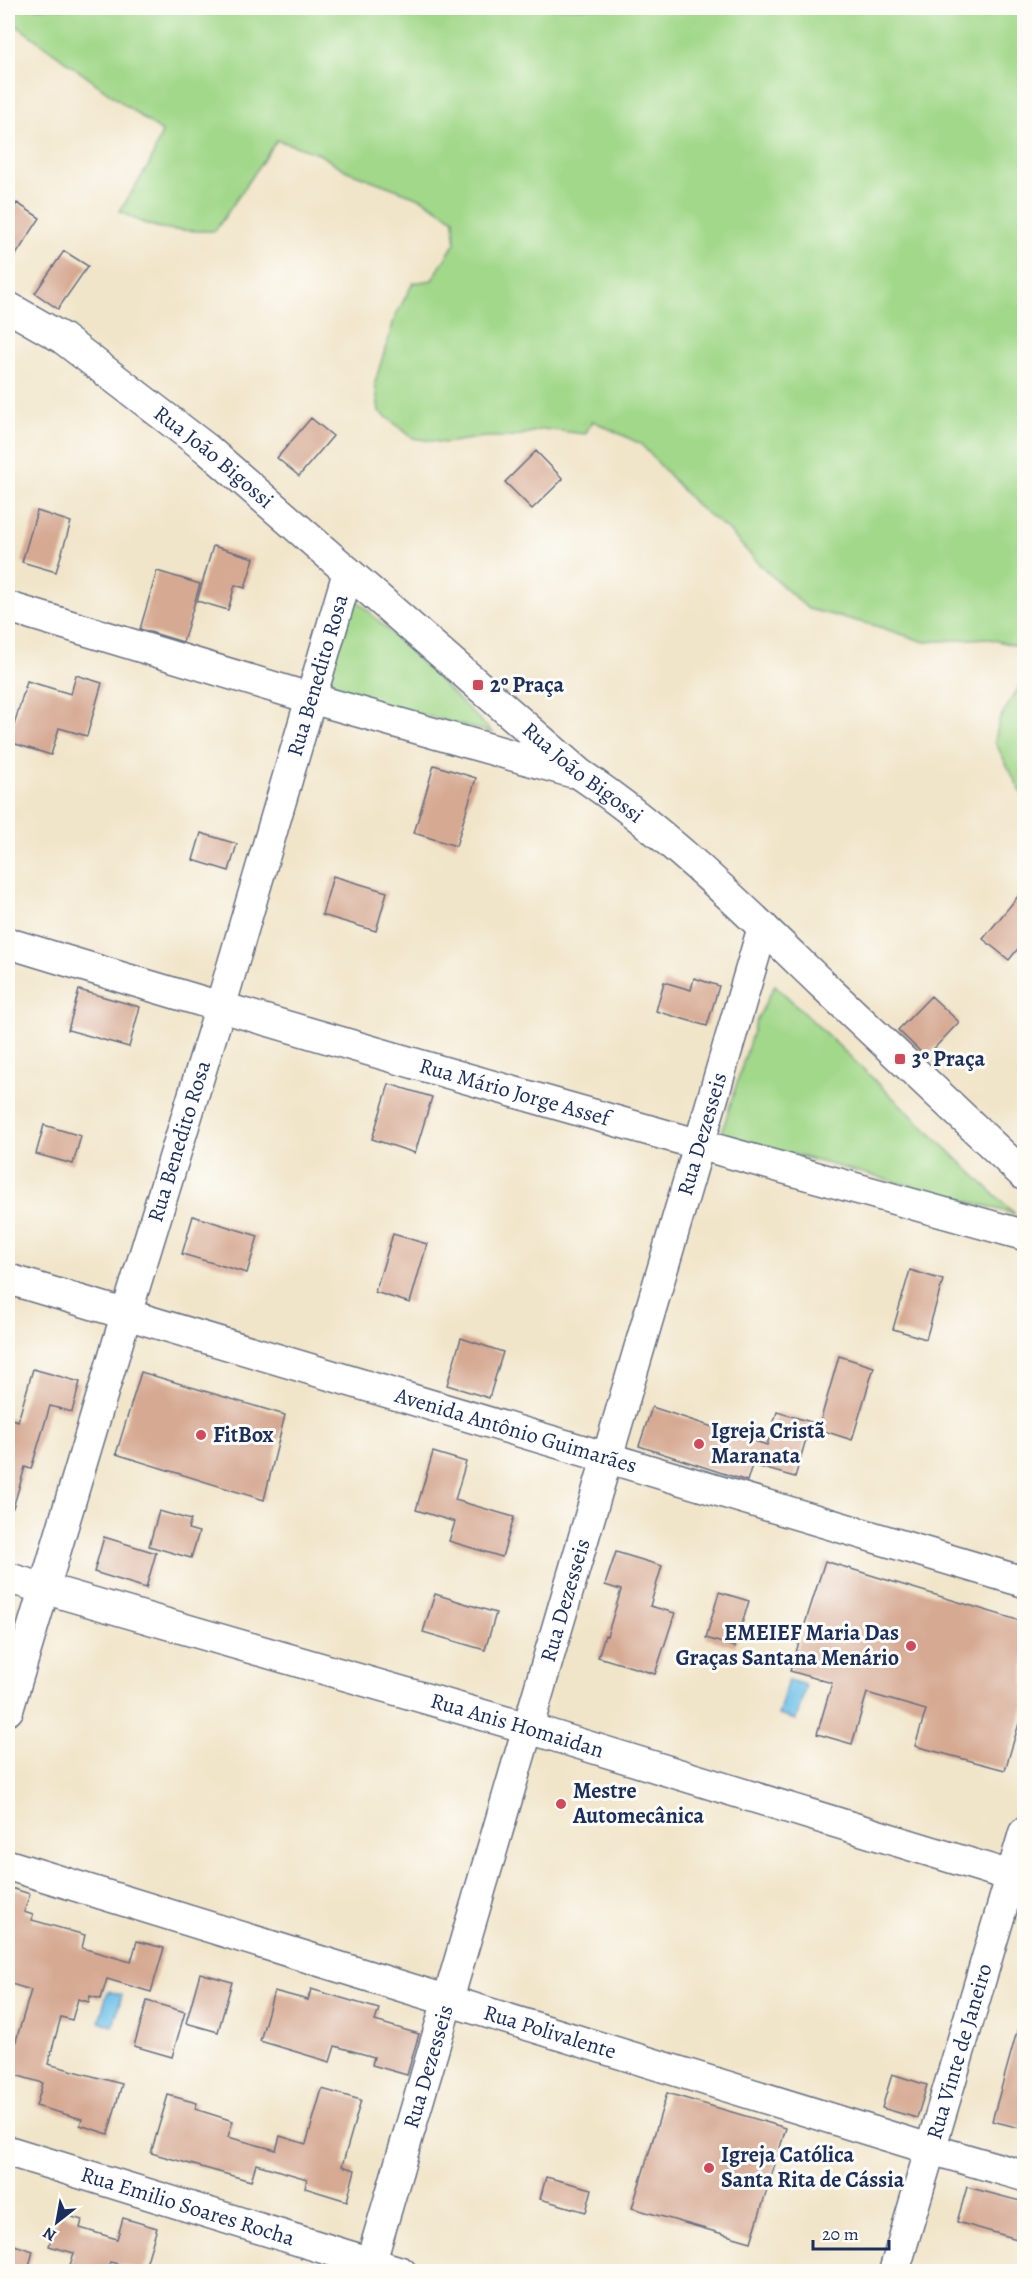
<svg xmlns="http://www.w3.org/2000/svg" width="1032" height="2279" viewBox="0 0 1032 2279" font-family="Alegreya,serif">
  <rect width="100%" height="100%" fill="#fdfcf7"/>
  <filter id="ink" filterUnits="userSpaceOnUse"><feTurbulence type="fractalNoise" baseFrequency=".0167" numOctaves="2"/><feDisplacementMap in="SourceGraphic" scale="12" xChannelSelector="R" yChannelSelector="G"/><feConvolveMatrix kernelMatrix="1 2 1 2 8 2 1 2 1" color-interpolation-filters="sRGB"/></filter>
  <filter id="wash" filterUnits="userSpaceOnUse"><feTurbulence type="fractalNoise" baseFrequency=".008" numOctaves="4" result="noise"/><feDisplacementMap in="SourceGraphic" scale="24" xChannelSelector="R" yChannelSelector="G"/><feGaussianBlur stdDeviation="1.35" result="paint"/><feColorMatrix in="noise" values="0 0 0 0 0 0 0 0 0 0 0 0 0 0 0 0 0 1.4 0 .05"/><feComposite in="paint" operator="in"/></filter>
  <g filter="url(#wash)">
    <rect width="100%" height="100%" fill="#f1e5c9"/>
    <path fill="#a1d889" stroke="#5e8474" stroke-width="1.5" d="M 8,8 L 1024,8 L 1024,648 L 986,638 L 925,642 L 873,625 L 808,609 L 760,565 L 728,530 L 696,505 L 641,444 L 593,421 L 585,434 L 543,429 L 514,437 L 484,437 L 445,443 L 413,438 L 379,411 L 375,382 L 395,317 L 413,283 L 432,280 L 455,243 L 454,219 L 422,199 L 347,171 L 319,154 L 277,140 L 215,231 C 176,231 154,232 120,211 L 150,163 L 162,132 L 8,19 Z
      M 355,598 L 493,733 L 324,690 Z
      M 1024,669 L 1024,798 L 995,742 L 999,720 L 1023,681 Z
      M 775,985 L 1015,1214 L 721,1135 L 756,1021 Z"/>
    <path fill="#6cc0e8" stroke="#4478a3" stroke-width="1.5" d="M 788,1680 L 806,1685 L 796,1720 L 778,1715 Z
      M 108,1991 L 122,1995 L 113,2026 L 99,2021 Z"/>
    <g id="blocks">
      <path fill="#d6a992" d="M 17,203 L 40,218 L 8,267 L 8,217 Z
        M 64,251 L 88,266 L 58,309 L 35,293 Z
        M 311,418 L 333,436 L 299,476 L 277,458 Z
        M 536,451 L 563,479 L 532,509 L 505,482 Z
        M 37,511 L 71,522 L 56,572 L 22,562 Z
        M 213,546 L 254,558 L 245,588 L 235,585 L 228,610 L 197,601 Z
        M 157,571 L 200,584 L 183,642 L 140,629 Z
        M 76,675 L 102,683 L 87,736 L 59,728 L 51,755 L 9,742 L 27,681 L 71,694 Z
        M 434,765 L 476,778 L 456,846 L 414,833 Z
        M 201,833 L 237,844 L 229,871 L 193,860 Z
        M 333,876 L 387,892 L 376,931 L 322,915 Z
        M 1024,889 L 1024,941 L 1009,960 L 983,939 Z
        M 694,978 L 719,986 L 707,1026 L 656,1011 L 664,982 L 691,990 Z
        M 79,990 L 140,1007 L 129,1047 L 68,1030 Z
        M 931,996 L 959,1022 L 926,1057 L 898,1030 Z
        M 389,1084 L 432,1097 L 415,1153 L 372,1139 Z
        M 44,1125 L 81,1136 L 73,1164 L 36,1154 Z
        M 193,1216 L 258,1236 L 247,1273 L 182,1254 Z
        M 393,1234 L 427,1244 L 410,1303 L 375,1292 Z
        M 910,1270 L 943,1280 L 926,1339 L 893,1329 Z
        M 461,1338 L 503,1352 L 489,1398 L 447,1385 Z
        M 839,1356 L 874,1367 L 852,1440 L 818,1429 Z
        M 33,1369 L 80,1382 L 72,1412 L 50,1406 L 31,1469 L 25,1467 L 13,1508 L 8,1507 L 8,1418 L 18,1421 Z
        M 141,1372 L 285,1415 L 264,1500 L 116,1454 Z
        M 652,1407 L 767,1445 L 777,1412 L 811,1422 L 795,1477 L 752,1465 L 747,1481 L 639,1446 Z
        M 433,1452 L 466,1462 L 455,1500 L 514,1517 L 502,1557 L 449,1541 L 455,1522 L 416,1510 Z
        M 159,1511 L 191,1520 L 188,1529 L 199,1532 L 191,1558 L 149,1546 Z
        M 104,1537 L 156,1553 L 146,1588 L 94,1572 Z
        M 616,1552 L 662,1566 L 650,1606 L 675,1613 L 655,1674 L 598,1657 L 605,1635 L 607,1636 L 621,1590 L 605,1585 Z
        M 825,1561 L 1024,1622 L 1024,1707 L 1005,1770 L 915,1746 L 926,1710 L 867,1693 L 852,1744 L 817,1734 L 832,1683 L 790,1671 Z
        M 719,1592 L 749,1601 L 735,1647 L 706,1638 Z
        M 435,1594 L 496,1613 L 485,1650 L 423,1632 Z
        M 8,1887 L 30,1894 L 24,1912 L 33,1915 L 32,1920 L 85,1935 L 82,1948 L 131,1962 L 137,1941 L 164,1948 L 151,1992 L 107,1979 L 101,1999 L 90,1996 L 89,2002 L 78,1999 L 72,2020 L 61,2017 L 48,2064 L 122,2084 L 108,2134 L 80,2125 L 82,2119 L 36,2106 L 43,2083 L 8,2073 L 8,2049 L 13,2051 L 31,1990 L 8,1983 Z
        M 200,1973 L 232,1982 L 218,2032 L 186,2023 Z
        M 311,1989 L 379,2009 L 375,2021 L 419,2034 L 407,2075 L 372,2065 L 374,2057 L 335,2046 L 330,2062 L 260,2041 L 274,1991 L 308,2000 Z
        M 147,2001 L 185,2012 L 172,2057 L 134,2046 Z
        M 1019,2024 L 1024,2025 L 1024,2129 L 992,2121 Z
        M 892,2074 L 927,2085 L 917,2118 L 882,2108 Z
        M 322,2089 L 361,2100 L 342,2166 L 355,2170 L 347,2201 L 305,2188 L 307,2179 L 256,2164 L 251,2181 L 151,2153 L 168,2095 L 197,2103 L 195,2109 L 233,2121 L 228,2137 L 276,2150 L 280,2136 L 306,2144 Z
        M 667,2093 L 786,2128 L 751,2242 L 632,2208 Z
        M 546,2177 L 592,2189 L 586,2212 L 540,2199 Z
        M 967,2187 L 1024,2202 L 1024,2241 L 957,2222 Z
        M 59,2213 L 82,2220 L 80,2228 L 117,2239 L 123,2218 L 157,2228 L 144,2271 L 110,2262 L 107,2271 L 68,2271 L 74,2253 L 49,2246 Z
        M 8,2243 L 33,2251 L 28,2271 L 8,2271 Z"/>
    </g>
  </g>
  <g filter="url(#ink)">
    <use href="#blocks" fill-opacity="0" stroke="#666f83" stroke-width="1.5"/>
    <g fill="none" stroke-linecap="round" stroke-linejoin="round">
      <defs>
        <g id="minor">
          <path id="s1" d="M 8,307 L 62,338 L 207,449 L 580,774 C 669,834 746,911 823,985 C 890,1049 957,1112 1024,1175"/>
          <path d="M 8,607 L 310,698 L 571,772"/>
          <path id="s2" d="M 8,943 C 345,1046 685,1141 1024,1235"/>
          <path id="s3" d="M 8,1279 L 1024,1582"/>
          <path id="s4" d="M 8,1578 L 528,1728 L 1024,1880"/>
          <path id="s5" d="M 8,1710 L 126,1315 L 220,1008 L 348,572"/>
          <path id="s6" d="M 8,1865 L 930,2149 L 1024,2176"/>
          <path id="s7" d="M 8,2151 L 401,2272"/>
          <path id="s8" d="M 368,2272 L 763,927"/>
          <path id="s9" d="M 894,2272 L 1024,1833"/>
        </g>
      </defs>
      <use href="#minor" stroke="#666f83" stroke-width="33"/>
      <use href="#minor" stroke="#fff" stroke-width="30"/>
    </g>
  </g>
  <g fill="#d1495b" stroke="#fdfcf7" stroke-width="2">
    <rect x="472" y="679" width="12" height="12" rx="3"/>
    <rect x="894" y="1053" width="12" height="12" rx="3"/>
    <circle cx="201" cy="1435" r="6"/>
    <circle cx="699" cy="1444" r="6"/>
    <circle cx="911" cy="1646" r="6"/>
    <circle cx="561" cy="1804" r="6"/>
    <circle cx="709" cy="2168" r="6"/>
  </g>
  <g text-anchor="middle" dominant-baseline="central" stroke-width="6" stroke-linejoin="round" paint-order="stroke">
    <g font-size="22" fill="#1b2f5e" stroke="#fdfcf7">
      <text stroke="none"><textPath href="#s1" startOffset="255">Rua João Bigossi</textPath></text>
      <text stroke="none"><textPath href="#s5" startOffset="1080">Rua Benedito Rosa</textPath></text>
      <text stroke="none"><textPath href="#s1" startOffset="741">Rua João Bigossi</textPath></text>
      <text stroke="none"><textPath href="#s2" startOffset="528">Rua Mário Jorge Assef</textPath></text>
      <text stroke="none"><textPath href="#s8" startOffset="1186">Rua Dezesseis</textPath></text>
      <text stroke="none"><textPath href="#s5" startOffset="594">Rua Benedito Rosa</textPath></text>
      <text stroke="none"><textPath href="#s3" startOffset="530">Avenida Antônio Guimarães</textPath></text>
      <text stroke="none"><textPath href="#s8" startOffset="700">Rua Dezesseis</textPath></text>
      <text stroke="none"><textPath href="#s4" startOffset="530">Rua Anis Homaidan</textPath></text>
      <text stroke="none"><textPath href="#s6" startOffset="567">Rua Polivalente</textPath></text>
      <text stroke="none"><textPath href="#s9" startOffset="230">Rua Vinte de Janeiro</textPath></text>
      <text stroke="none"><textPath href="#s8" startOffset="214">Rua Dezesseis</textPath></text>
      <text stroke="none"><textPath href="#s7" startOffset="188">Rua Emilio Soares Rocha</textPath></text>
    </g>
    <g font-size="22" font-weight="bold" fill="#1b2f5e" stroke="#fdfcf7" text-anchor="start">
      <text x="490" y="685">2º Praça</text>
      <text x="912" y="1059">3º Praça</text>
      <text x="711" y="1431">Igreja Cristã<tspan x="711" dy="25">Maranata</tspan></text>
      <text x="213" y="1435">FitBox</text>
      <text x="899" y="1633" text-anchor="end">EMEIEF Maria Das<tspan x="899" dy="25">Graças Santana Menário</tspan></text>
      <text x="573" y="1791">Mestre<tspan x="573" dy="25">Automecânica</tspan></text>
      <text x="721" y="2155">Igreja Católica<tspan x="721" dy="25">Santa Rita de Cássia</tspan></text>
    </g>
  </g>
  <rect width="1032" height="2279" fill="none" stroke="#fdfcf7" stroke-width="30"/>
  <g transform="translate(57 2222) rotate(211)" stroke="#fdfcf7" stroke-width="4.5" paint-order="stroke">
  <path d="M0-4.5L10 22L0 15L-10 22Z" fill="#1b2f5e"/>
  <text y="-9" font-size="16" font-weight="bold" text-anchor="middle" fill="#1b2f5e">N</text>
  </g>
  <path d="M813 2240v9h76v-9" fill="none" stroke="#1b2f5e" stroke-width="3"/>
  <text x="822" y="2240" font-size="18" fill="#1b2f5e" stroke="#fdfcf7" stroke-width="4.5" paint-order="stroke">20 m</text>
</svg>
